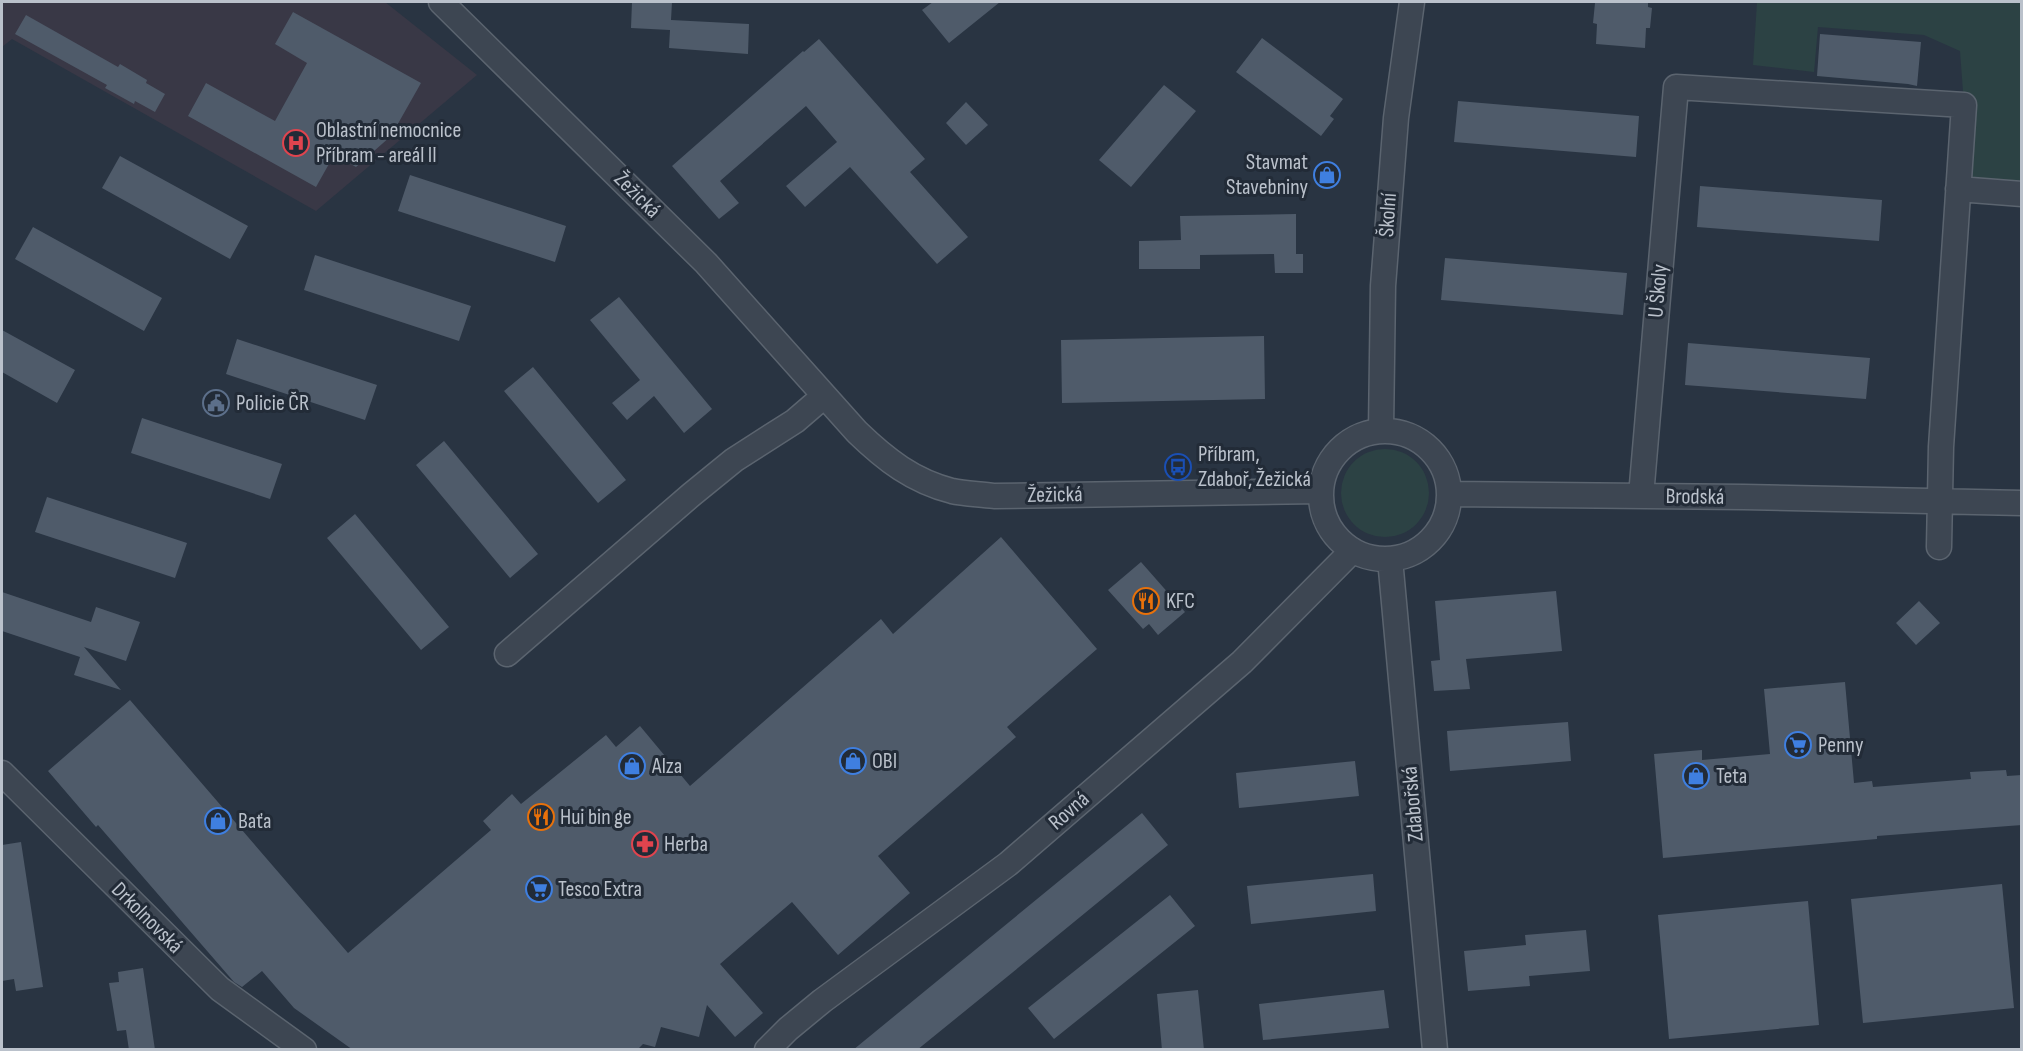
<svg xmlns="http://www.w3.org/2000/svg" width="2023" height="1051" viewBox="0 0 2023 1051" font-family="'Sofia Sans Condensed',sans-serif">
  <rect width="100%" height="100%" fill="#293442"/>
  <path fill="#393846" d="M 2,2 L 385,2 L 477,75 L 316,211 L 12,39 L 2,47 Z"/>
  <path fill="#2c4244" d="M 1757,2 L 2021,2 L 2021,194 L 1958,189 L 1964,105 L 1960,51 L 1924,35 L 1818,27 L 1814,72 L 1753,65 Z
    M1341 493a44 44 0 1 1 88 0a44 44 0 1 1-88 0Z"/>
  <path fill="#4f5b6a" d="M 632,2 L 672,2 L 671,20 L 749,24 L 748,54 L 669,48 L 670,30 L 631,28 Z
    M 933,2 L 1000,2 L 949,43 L 922,10 Z
    M 1599,2 L 1648,2 L 1648,7 L 1652,8 L 1650,28 L 1646,28 L 1645,48 L 1596,44 L 1597,24 L 1593,23 L 1595,3 L 1599,3 Z
    M 293,12 L 421,83 L 391,136 L 356,167 L 334,155 L 316,187 L 188,116 L 206,83 L 275,121 L 307,63 L 275,44 Z
    M 26,15 L 118,67 L 120,64 L 147,80 L 146,83 L 165,94 L 155,112 L 135,101 L 134,104 L 105,88 L 107,85 L 15,34 Z
    M 1820,34 L 1921,42 L 1917,86 L 1908,84 L 1817,76 Z
    M 1262,38 L 1343,99 L 1330,116 L 1334,119 L 1321,136 L 1236,72 Z
    M 819,39 L 925,159 L 910,172 L 968,237 L 937,264 L 850,167 L 805,207 L 786,186 L 837,142 L 806,106 L 720,181 L 739,203 L 719,219 L 672,166 L 803,51 L 804,52 Z
    M 1164,85 L 1196,111 L 1131,187 L 1099,160 Z
    M 1458,101 L 1639,116 L 1636,157 L 1454,142 Z
    M 966,102 L 988,125 L 966,145 L 946,123 Z
    M 120,156 L 248,226 L 230,259 L 102,188 Z
    M 410,175 L 566,226 L 555,262 L 398,211 Z
    M 1700,186 L 1882,200 L 1879,241 L 1697,227 Z
    M 1296,214 L 1296,254 L 1303,254 L 1303,273 L 1275,273 L 1274,254 L 1200,255 L 1200,269 L 1139,269 L 1139,241 L 1181,240 L 1180,216 Z
    M 33,227 L 162,298 L 144,331 L 15,259 Z
    M 315,255 L 471,306 L 459,341 L 304,290 Z
    M 1445,258 L 1627,273 L 1623,315 L 1441,300 Z
    M 619,297 L 712,409 L 684,433 L 654,396 L 627,420 L 612,403 L 640,380 L 590,320 Z
    M 2,330 L 75,370 L 57,403 L 2,372 Z
    M 1264,336 L 1265,399 L 1062,403 L 1061,340 Z
    M 237,339 L 377,385 L 365,420 L 226,374 Z
    M 1688,343 L 1870,358 L 1866,399 L 1685,385 Z
    M 533,367 L 626,480 L 598,503 L 504,391 Z
    M 142,418 L 282,464 L 270,499 L 131,453 Z
    M 444,441 L 538,554 L 510,578 L 416,465 Z
    M 47,497 L 187,543 L 175,578 L 35,532 Z
    M 355,514 L 449,627 L 421,650 L 327,538 Z
    M 1001,537 L 1097,649 L 1007,727 L 1016,737 L 878,856 L 910,893 L 838,955 L 792,902 L 720,964 L 763,1013 L 735,1037 L 707,1005 L 699,1037 L 661,1027 L 655,1047 L 643,1044 L 637,1050 L 353,1050 L 294,1008 L 262,971 L 242,987 L 234,982 L 98,825 L 96,827 L 48,771 L 130,700 L 348,953 L 491,830 L 483,821 L 512,794 L 521,804 L 606,735 L 616,747 L 640,726 L 690,786 L 881,619 L 893,634 Z
    M 1141,562 L 1185,612 L 1158,635 L 1149,624 L 1143,629 L 1108,590 Z
    M 1556,591 L 1562,651 L 1466,659 L 1470,689 L 1434,691 L 1431,661 L 1440,660 L 1435,601 Z
    M 2,592 L 91,622 L 96,607 L 140,622 L 126,661 L 84,647 L 121,690 L 74,675 L 80,657 L 2,631 Z
    M 1919,601 L 1940,623 L 1916,645 L 1896,623 Z
    M 1845,682 L 1854,783 L 1872,781 L 1873,787 L 1971,779 L 1970,772 L 2006,770 L 2007,776 L 2022,775 L 2022,825 L 1877,836 L 1877,839 L 1663,858 L 1654,754 L 1702,750 L 1702,760 L 1770,754 L 1764,689 Z
    M 1568,722 L 1571,761 L 1450,771 L 1447,731 Z
    M 1355,761 L 1359,796 L 1239,808 L 1236,773 Z
    M 1142,813 L 1168,845 L 1002,981 L 917,1050 L 853,1050 Z
    M 21,842 L 43,987 L 16,991 L 14,979 L 2,981 L 2,845 Z
    M 1373,874 L 1376,911 L 1251,924 L 1247,886 Z
    M 2002,884 L 2014,1008 L 1863,1023 L 1851,899 Z
    M 1170,895 L 1195,926 L 1054,1039 L 1028,1008 Z
    M 1808,901 L 1819,1025 L 1669,1039 L 1658,915 Z
    M 1586,930 L 1590,971 L 1529,976 L 1530,986 L 1468,991 L 1464,951 L 1526,945 L 1525,935 Z
    M 143,968 L 155,1050 L 129,1050 L 126,1030 L 117,1031 L 109,983 L 119,982 L 118,972 Z
    M 1198,990 L 1204,1050 L 1162,1050 L 1157,994 Z
    M 1384,990 L 1389,1028 L 1263,1040 L 1259,1004 Z"/>
  <g fill="none" stroke-linecap="round" stroke-linejoin="round">
    <defs>
      <path id="minor" d="M 441,2 L 706,263 L 857,432 C 886,460 913,481 952,491 C 965,494 981,494 994,496 L 1320,491
        M 1958,189 L 2022,194
        M 1381,430 L 1383,286 L 1396,118 L 1412,2
        M1321 495a64 64 0 1 1 128 0a64 64 0 1 1-128 0Z
        M 1449,494 L 1744,497 L 2022,503
        M 1641,496 L 1676,87 L 1964,105 L 1941,447 L 1939,547
        M 1390,559 L 1435,1050
        M 507,654 L 691,495 L 734,460 L 795,421 L 824,396
        M 2,773 L 220,989 L 304,1050
        M 767,1050 L 788,1029 L 822,1001 L 1008,864 L 1242,662 L 1352,551"/>
    </defs>
    <use href="#minor" stroke="#5b646f" stroke-width="27"/>
    <use href="#minor" stroke="#3d4652" stroke-width="24"/>
  </g>
  <defs>
    <symbol id="hospital-ring" viewBox="-11 -11 22 22"><circle r="9.5" fill="#222b37" stroke="#e0444e" stroke-width="1.5"/><path d="M-5-5h3v3.5h4V-5h3V5h-3V1.5h-4V5h-3Z" fill="#e0444e"/></symbol>
    <symbol id="shop-ring" viewBox="-11 -11 22 22"><circle r="9.5" fill="#222b37" stroke="#3f7fe0" stroke-width="1.5"/><path d="M-5-2.5h2.3a2.7 3.5 0 0 1 5.4 0H5L5.5 6h-11ZM-1.5-2.5h3a1.5 2.3 0 0 0-3 0Z" fill="#3f7fe0"/></symbol>
    <symbol id="civic-ring" viewBox="-11 -11 22 22"><circle r="9.5" fill="#222b37" stroke="#5c6f8a" stroke-width="1.5"/><path d="M-.6-6.5H3V-4.5H.6V-3L4-1V1h2V6H-6V1h2V-1L-.6-3ZM-1.2 2.5V6h2.4V2.5Z" fill="#5c6f8a"/></symbol>
    <symbol id="bus-ring" viewBox="-11 -11 22 22"><circle r="9.5" fill="#222b37" stroke="#1a4fb4" stroke-width="1.5"/><path d="M-5-6H5V4H4V6H2V4H-2V6H-4V4H-5ZM-3.5-4V0h7V-4ZM-3.5 1.2v1.5H-2V1.2ZM2 1.2v1.5H3.5V1.2Z" fill="#1a4fb4"/></symbol>
    <symbol id="restaurant-ring" viewBox="-11 -11 22 22"><circle r="9.5" fill="#222b37" stroke="#e8710a" stroke-width="1.5"/><path d="M-5-6h1v4h1v-4h1v4h1v-4h1v5L-1.5 .5V6h-2V.5L-5-1ZM5-6V6H3V1.5H1.5Q1.5-4 5-6Z" fill="#e8710a"/></symbol>
    <symbol id="supermarket-ring" viewBox="-11 -11 22 22"><circle r="9.5" fill="#222b37" stroke="#3f7fe0" stroke-width="1.5"/><path d="M-6-5.5h2.5l.6 2H6L4.5 2H-2.5L-4.4-4H-6ZM-1.5 3.2a1.3 1.3 0 1 0 .1 0ZM3 3.2a1.3 1.3 0 1 0 .1 0Z" fill="#3f7fe0"/></symbol>
    <symbol id="pharmacy-ring" viewBox="-11 -11 22 22"><circle r="9.5" fill="#222b37" stroke="#e0444e" stroke-width="1.5"/><path d="M-2-6h4v4h4v4h-4v4h-4v-4h-4v-4h4Z" fill="#e0444e"/></symbol>
  </defs>
  <g fill-rule="evenodd">
    <use href="#hospital-ring" x="281" y="128" width="30" height="30"/>
    <use href="#shop-ring" x="1312" y="160" width="30" height="30"/>
    <use href="#civic-ring" x="201" y="388" width="30" height="30"/>
    <use href="#bus-ring" x="1163" y="452" width="30" height="30"/>
    <use href="#restaurant-ring" x="1131" y="586" width="30" height="30"/>
    <use href="#supermarket-ring" x="1783" y="730" width="30" height="30"/>
    <use href="#shop-ring" x="838" y="746" width="30" height="30"/>
    <use href="#shop-ring" x="617" y="751" width="30" height="30"/>
    <use href="#shop-ring" x="1681" y="761" width="30" height="30"/>
    <use href="#restaurant-ring" x="526" y="802" width="30" height="30"/>
    <use href="#shop-ring" x="203" y="806" width="30" height="30"/>
    <use href="#pharmacy-ring" x="630" y="829" width="30" height="30"/>
    <use href="#supermarket-ring" x="524" y="874" width="30" height="30"/>
  </g>
  <g text-anchor="middle" dominant-baseline="central" stroke-width="6" stroke-linejoin="round" paint-order="stroke">
    <g font-size="22" fill="#bac1cb" stroke="#222b37" text-anchor="start">
      <text x="316" y="130">Oblastní nemocnice<tspan x="316" dy="25">Příbram - areál II</tspan></text>
      <text x="1308" y="162" text-anchor="end">Stavmat<tspan x="1308" dy="25">Stavebniny</tspan></text>
      <text x="236" y="403">Policie ČR</text>
      <text x="1198" y="454">Příbram,<tspan x="1198" dy="25">Zdaboř, Žežická</tspan></text>
      <text x="1166" y="601">KFC</text>
      <text x="1818" y="745">Penny</text>
      <text x="872" y="761">OBI</text>
      <text x="652" y="766">Alza</text>
      <text x="1716" y="776">Teta</text>
      <text x="560" y="817">Hui bin ge</text>
      <text x="238" y="821">Baťa</text>
      <text x="664" y="844">Herba</text>
      <text x="558" y="889">Tesco Extra</text>
    </g>
    <g font-size="22" fill="#bac1cb" stroke="#222b37">
      <text transform="translate(637 195) rotate(45)">Žežická</text>
      <text transform="translate(1388 215) rotate(-86)">Školní</text>
      <text transform="translate(1658 291) rotate(-85)">U Školy</text>
      <text transform="translate(1055 495) rotate(-1)">Žežická</text>
      <text transform="translate(1695 497) rotate(1)">Brodská</text>
      <text transform="translate(1413 804) rotate(-95)">Zdabořská</text>
      <text transform="translate(1069 811) rotate(-41)">Rovná</text>
      <text transform="translate(147 918) rotate(45)">Drkolnovská</text>
    </g>
  </g>
  <rect width="2023" height="1051" fill="none" stroke="#bac1cb" stroke-width="6"/>
</svg>
